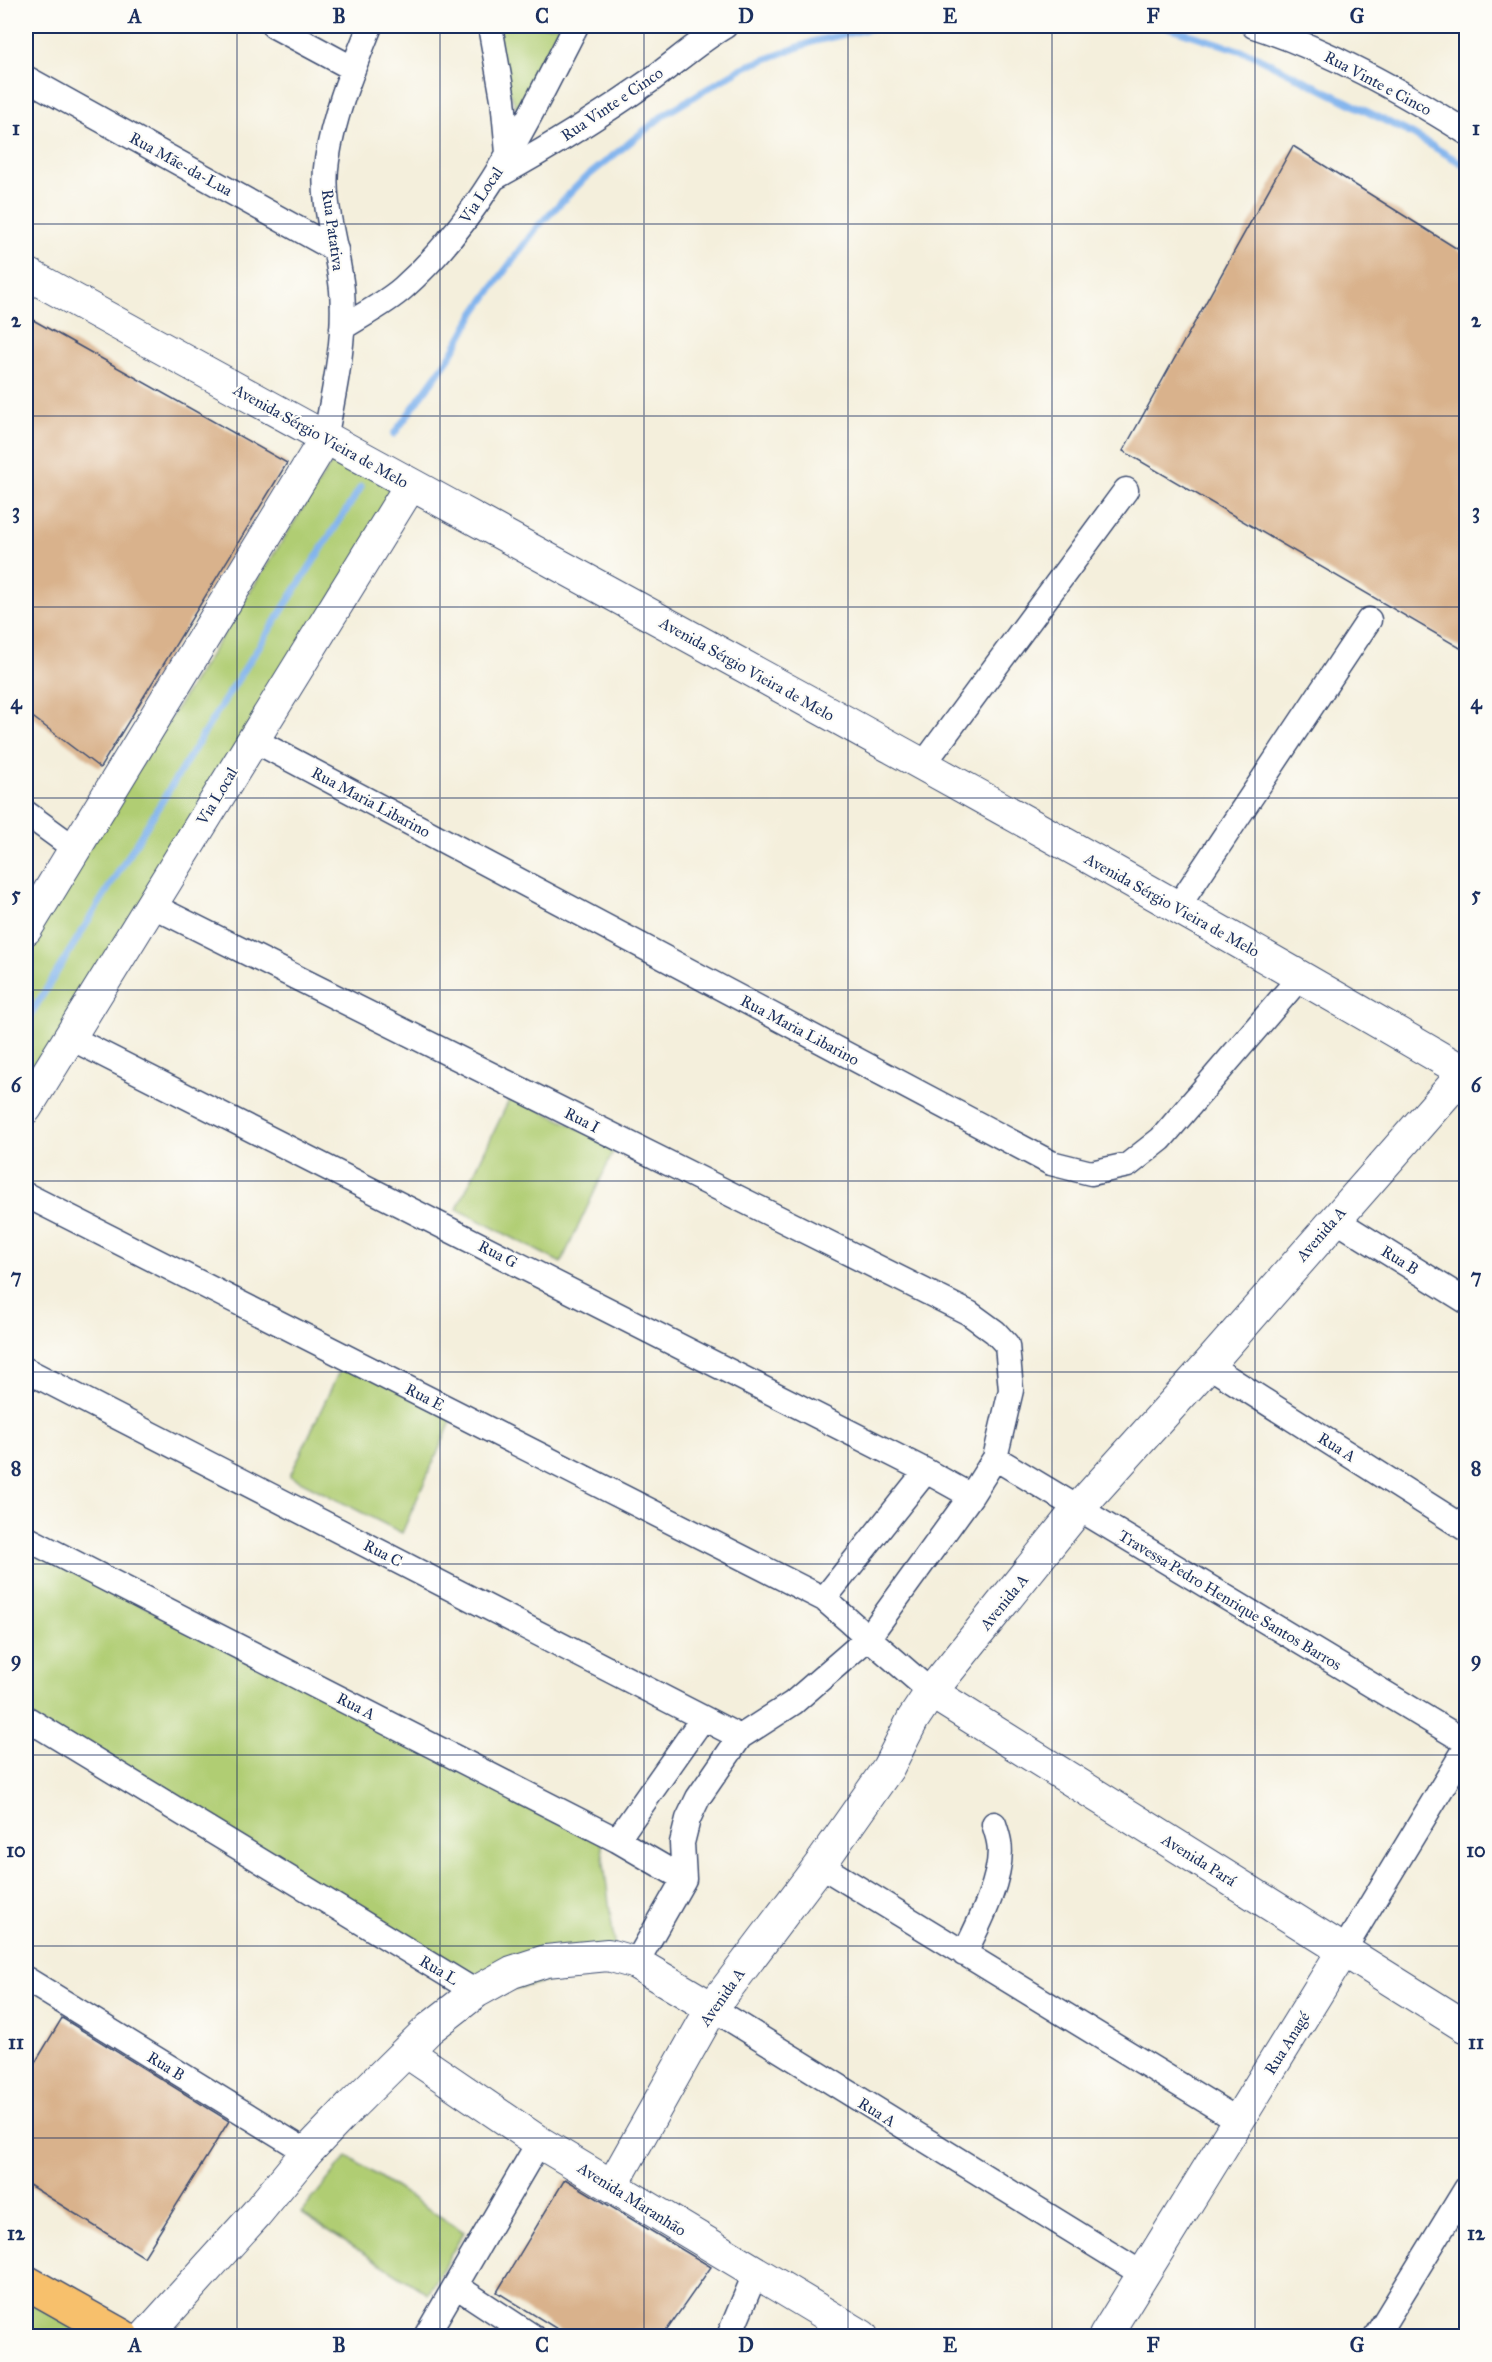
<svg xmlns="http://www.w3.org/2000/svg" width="1492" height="2362" viewBox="0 0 1492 2362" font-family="'IM FELL Great Primer',serif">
  <rect width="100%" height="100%" fill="#fdfcf7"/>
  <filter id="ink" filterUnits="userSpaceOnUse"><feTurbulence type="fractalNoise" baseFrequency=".0167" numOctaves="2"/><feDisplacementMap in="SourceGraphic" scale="12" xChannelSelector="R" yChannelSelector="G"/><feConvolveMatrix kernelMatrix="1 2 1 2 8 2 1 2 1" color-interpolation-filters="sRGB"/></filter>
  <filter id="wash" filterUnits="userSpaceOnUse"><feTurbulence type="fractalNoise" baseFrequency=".008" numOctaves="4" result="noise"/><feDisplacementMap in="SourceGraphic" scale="24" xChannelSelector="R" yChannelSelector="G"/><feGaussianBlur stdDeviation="1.35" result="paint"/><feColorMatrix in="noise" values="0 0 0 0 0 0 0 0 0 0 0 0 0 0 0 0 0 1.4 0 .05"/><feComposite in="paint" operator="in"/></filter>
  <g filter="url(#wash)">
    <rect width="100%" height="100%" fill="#f4efdc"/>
    <path fill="#b0cd73" stroke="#667e68" stroke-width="1.5" d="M 482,26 L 564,26 L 519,114 Z
      M 334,459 L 391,486 L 393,498 L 26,1090 L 26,953 L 111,812 Z
      M 511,1096 L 616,1146 L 561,1263 L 457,1209 Z
      M 344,1361 L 454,1415 L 402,1533 L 290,1476 Z
      M 26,1548 L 600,1832 L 617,1966 L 500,1992 L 26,1715 Z
      M 347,2156 L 464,2232 L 428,2294 L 301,2213 Z
      M 26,2289 L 110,2336 L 26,2336 Z"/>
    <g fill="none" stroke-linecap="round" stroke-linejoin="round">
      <path stroke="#80b3ed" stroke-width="7" d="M 1164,26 L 1251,54 L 1412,134 L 1466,166
        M 394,434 L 451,355 L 474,314 L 501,276 L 538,226 L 583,180 L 665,114 L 742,68 L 815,41 L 880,26
        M 26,1022 L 217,712 L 361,487"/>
    </g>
    <g id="blocks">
      <path fill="#d9b28c" d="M 1293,146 L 1467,255 L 1467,652 L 1123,451 Z
        M 26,316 L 287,463 L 100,768 L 26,712 Z
        M 62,2018 L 229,2121 L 144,2257 L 26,2183 L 26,2078 Z
        M 565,2179 L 711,2267 L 662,2337 L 570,2337 L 497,2292 Z"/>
    </g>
  </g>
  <g filter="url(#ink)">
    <use href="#blocks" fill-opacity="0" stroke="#3c4c71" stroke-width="1.5"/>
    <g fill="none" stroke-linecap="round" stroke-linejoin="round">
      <defs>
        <path id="minor" d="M 274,26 L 352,68
          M 490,26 L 503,99 L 508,153
          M 1254,26 C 1330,51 1399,90 1466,132
          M 26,78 L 336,250
          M 496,177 C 549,148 601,115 651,80 C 676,62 699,41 725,26
          M 342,328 C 362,315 385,304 403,288 C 483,217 528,119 576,26
          M 325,439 C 334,391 346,340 342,290 C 338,248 320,203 327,160 C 334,113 353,69 370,26
          M 252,739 L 1051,1163 L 1091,1173 L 1128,1165 L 1161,1139 L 1301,976
          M 923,765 L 1126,490
          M 26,813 L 74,848
          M 151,905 L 969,1313 L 995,1332 L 1007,1345 L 1011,1390 L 995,1458 L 971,1496 L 868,1638 L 793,1703 L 740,1737 L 698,1798 L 688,1819 L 682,1843 L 684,1879 L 636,1963
          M 1177,908 L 1369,620
          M 69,1037 L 926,1471 L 971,1496
          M 26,1195 L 824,1599 L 931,1692
          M 1334,1219 L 1466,1301
          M 1208,1365 L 1466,1529
          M 26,1370 L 740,1737
          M 995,1458 L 1466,1742
          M 26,1538 L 617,1840 L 684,1879
          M 824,1599 L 926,1471
          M 26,1718 L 476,1992
          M 617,1840 L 703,1718
          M 820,1865 L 1239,2121
          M 1343,1951 L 1466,1748
          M 964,1954 C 978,1926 1005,1874 999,1842 C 998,1836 996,1830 994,1824
          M 26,1979 L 307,2152
          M 712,2008 L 1144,2275
          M 456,2286 L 532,2336
          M 426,2336 L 539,2142
          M 729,2336 L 756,2272
          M 1376,2336 L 1466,2189"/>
        <path id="tertiary" d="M 26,273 C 506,539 992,795 1466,1073
          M 26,929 L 325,439
          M 26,1108 L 410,486
          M 931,1692 L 1466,2027
          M 407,2052 L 539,2142 L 862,2336
          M 612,2186 L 712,2008 L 820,1865 L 888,1768 L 913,1719 L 931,1692 L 1078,1509 L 1208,1365 L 1466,1071
          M 146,2336 L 256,2214 L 307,2152 L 352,2105 L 430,2028 L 476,1992 L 512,1972 L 546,1961 L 608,1955 L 636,1963 L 712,2008
          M 1105,2336 L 1343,1951"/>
        <path id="primary" d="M 26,2282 L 122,2336"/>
      </defs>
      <use href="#minor" stroke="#3c4c71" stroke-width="27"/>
      <use href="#tertiary" stroke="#3c4c71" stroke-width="34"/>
      <use href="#primary" stroke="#3c4c71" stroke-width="36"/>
      <path stroke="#3c4c71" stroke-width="4" stroke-dasharray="4.5 4.5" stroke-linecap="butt" d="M 26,2329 L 38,2336"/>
      <use href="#minor" stroke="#fff" stroke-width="24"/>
      <use href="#tertiary" stroke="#fff" stroke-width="32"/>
      <use href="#primary" stroke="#f7c06c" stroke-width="33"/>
    </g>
  </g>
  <path fill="none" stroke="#1b2f5e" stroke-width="1.5" stroke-opacity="0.55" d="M 237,26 L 237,2336M 440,26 L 440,2336M 644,26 L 644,2336M 848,26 L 848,2336M 1052,26 L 1052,2336M 1255,26 L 1255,2336M 26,224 L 1466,224M 26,416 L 1466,416M 26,607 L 1466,607M 26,798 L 1466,798M 26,990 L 1466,990M 26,1181 L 1466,1181M 26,1372 L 1466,1372M 26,1564 L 1466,1564M 26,1755 L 1466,1755M 26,1946 L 1466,1946M 26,2138 L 1466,2138"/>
  <g text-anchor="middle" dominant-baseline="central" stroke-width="4.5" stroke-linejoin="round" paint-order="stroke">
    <g font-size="16" fill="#1b2f5e" stroke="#fdfcf7">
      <text transform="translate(1378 83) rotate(28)">Rua Vinte e Cinco</text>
      <text transform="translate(612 104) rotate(-34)">Rua Vinte e Cinco</text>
      <text transform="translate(181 164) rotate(29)">Rua Mãe-da-Lua</text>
      <text transform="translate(481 195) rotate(-56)">Via Local</text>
      <text transform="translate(333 230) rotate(82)">Rua Patativa</text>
      <text transform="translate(321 436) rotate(29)">Avenida Sérgio Vieira de Melo</text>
      <text transform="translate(747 669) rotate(29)">Avenida Sérgio Vieira de Melo</text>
      <text transform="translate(217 796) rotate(-59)">Via Local</text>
      <text transform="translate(371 802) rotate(28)">Rua Maria Libarino</text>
      <text transform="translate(1172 905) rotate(29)">Avenida Sérgio Vieira de Melo</text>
      <text transform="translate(800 1030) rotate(28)">Rua Maria Libarino</text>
      <text transform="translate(582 1120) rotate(27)">Rua I</text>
      <text transform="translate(1321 1234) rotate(-49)">Avenida A</text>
      <text transform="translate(498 1254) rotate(27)">Rua G</text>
      <text transform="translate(1400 1260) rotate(32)">Rua B</text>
      <text transform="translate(425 1397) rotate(27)">Rua E</text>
      <text transform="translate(1337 1447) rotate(32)">Rua A</text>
      <text transform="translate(383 1553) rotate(27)">Rua C</text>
      <text transform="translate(1230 1600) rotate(31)">Travessa Pedro Henrique Santos Barros</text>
      <text transform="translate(1004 1602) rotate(-51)">Avenida A</text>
      <text transform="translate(356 1706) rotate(27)">Rua A</text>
      <text transform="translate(1199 1860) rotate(32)">Avenida Pará</text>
      <text transform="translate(439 1970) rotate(31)">Rua L</text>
      <text transform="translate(722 1997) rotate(-55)">Avenida A</text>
      <text transform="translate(1287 2043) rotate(-58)">Rua Anagé</text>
      <text transform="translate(166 2066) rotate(32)">Rua B</text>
      <text transform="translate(877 2112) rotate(32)">Rua A</text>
      <text transform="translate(632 2199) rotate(32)">Avenida Maranhão</text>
    </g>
  </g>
  <rect width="1492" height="2362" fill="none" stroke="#fdfcf7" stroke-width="66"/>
  <rect x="33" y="33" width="1426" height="2296" fill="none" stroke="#1b2f5e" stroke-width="2"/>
  <g font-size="20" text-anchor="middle" font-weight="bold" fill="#1b2f5e">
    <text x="135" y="23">A</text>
    <text x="339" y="23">B</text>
    <text x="542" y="23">C</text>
    <text x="746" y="23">D</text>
    <text x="950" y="23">E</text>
    <text x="1153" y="23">F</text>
    <text x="1357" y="23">G</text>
    <text x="16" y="135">1</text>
    <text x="1476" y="135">1</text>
    <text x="16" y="327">2</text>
    <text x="1476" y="327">2</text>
    <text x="16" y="518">3</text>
    <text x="1476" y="518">3</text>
    <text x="16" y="709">4</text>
    <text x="1476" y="709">4</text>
    <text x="16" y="901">5</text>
    <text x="1476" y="901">5</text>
    <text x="16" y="1092">6</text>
    <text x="1476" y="1092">6</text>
    <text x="16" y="1283">7</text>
    <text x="1476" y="1283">7</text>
    <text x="16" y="1475">8</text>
    <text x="1476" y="1475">8</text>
    <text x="16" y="1666">9</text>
    <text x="1476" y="1666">9</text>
    <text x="16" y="1857">10</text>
    <text x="1476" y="1857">10</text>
    <text x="16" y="2049">11</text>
    <text x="1476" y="2049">11</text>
    <text x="16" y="2240">12</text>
    <text x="1476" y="2240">12</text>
    <text x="135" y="2352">A</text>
    <text x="339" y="2352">B</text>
    <text x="542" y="2352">C</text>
    <text x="746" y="2352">D</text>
    <text x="950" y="2352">E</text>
    <text x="1153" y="2352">F</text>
    <text x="1357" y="2352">G</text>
  </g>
</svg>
